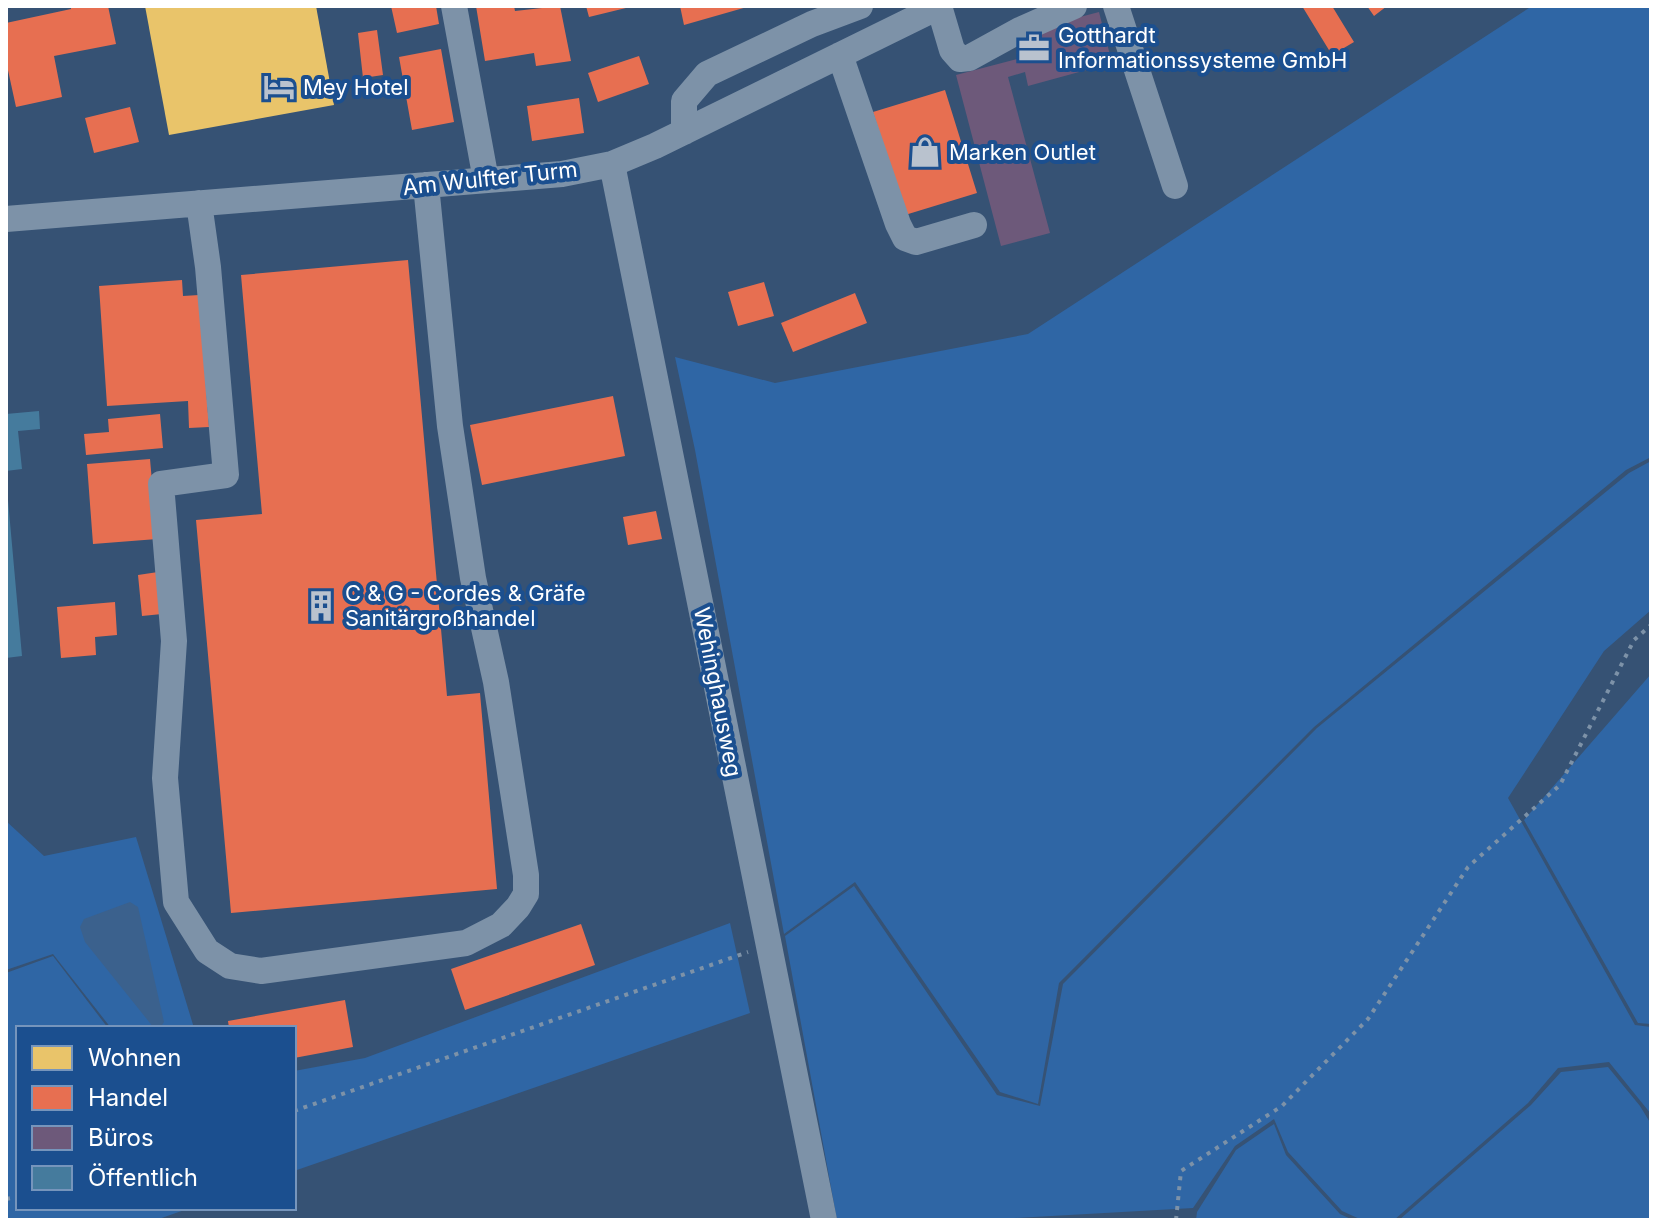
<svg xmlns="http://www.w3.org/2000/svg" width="1657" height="1226" viewBox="0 0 1657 1226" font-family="Inter,sans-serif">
  <rect width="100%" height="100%" fill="#365274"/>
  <path fill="#2f66a5" d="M 1532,6 L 1651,6 L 1651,457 L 1626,470 L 1314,727 L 1059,983 L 1038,1104 L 1000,1092 L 855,882 L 784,934 L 695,450 L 675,357 L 775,383 L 1028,334 Z
    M 1651,461 L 1651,610 L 1604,651 L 1508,798 L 1635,1025 L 1651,1027 L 1651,1114 L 1609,1062 L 1558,1068 L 1528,1103 L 1394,1220 L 1362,1220 L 1342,1211 L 1288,1152 L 1274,1119 L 1235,1146 L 1193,1208 L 980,1220 L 837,1220 L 785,936 L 854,886 L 997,1095 L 1040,1106 L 1063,984 L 1317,728 L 1629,473 Z
    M 1651,674 L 1651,1024 L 1638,1023 L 1524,820 Z
    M 6,821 L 44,856 L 136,837 L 194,1028 L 111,1028 L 53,954 L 6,970 Z
    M 730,923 L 750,1013 L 294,1171 L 294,1071 L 365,1058 Z
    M 53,956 L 108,1028 L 18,1028 L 18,1208 L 190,1208 L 156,1220 L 6,1220 L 6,973 Z
    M 1608,1067 L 1640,1106 L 1651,1124 L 1651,1220 L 1399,1220 L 1531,1105 L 1561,1072 Z
    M 1274,1124 L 1286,1155 L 1340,1214 L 1353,1220 L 1196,1220 L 1197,1212 L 1236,1150 Z"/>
  <path fill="#3b618d" d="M 130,902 L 138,907 L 164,1022 L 160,1028 L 154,1028 L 85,942 L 80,927 L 84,919 Z"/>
  <path fill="#e9c46a" d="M 145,6 L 316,6 L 334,105 L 169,135 Z"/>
  <path fill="#e76f51" d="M 71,6 L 108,6 L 116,44 L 54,56 L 62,97 L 16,107 L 6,61 L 6,23 L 71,9 Z
    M 391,6 L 436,6 L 439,24 L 397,33 Z
    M 476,6 L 514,6 L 515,11 L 560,6 L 571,61 L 536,66 L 534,53 L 485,61 Z
    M 586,6 L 630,6 L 630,7 L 589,17 Z
    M 680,6 L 747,6 L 747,7 L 684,25 Z
    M 1302,6 L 1332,6 L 1354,42 L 1332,55 Z
    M 1367,6 L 1387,6 L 1374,16 Z
    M 377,30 L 383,75 L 363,78 L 358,33 Z
    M 441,49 L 454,122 L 412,130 L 399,57 Z
    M 639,56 L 649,84 L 598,102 L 588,73 Z
    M 945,90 L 977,193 L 905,215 L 873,112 Z
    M 579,98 L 584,133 L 532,141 L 527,106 Z
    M 130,107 L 139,142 L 94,153 L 85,118 Z
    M 408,260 L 447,696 L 480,693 L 497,889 L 231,913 L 196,520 L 262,514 L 241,275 Z
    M 182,280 L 183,296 L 199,295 L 209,427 L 189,428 L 188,401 L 107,406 L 99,286 Z
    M 764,282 L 774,316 L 738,326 L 728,292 Z
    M 855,293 L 867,323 L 793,352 L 781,323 Z
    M 613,396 L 625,456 L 482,485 L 470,425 Z
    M 160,414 L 163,448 L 86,455 L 84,434 L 109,432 L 108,419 Z
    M 150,459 L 157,539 L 93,544 L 87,464 Z
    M 656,511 L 662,539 L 628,545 L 623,517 Z
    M 158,572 L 162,614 L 142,616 L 138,575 Z
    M 115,602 L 117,635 L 95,637 L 96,655 L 61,658 L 57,607 Z
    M 581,924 L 595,965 L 465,1010 L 451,969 Z
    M 345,1000 L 353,1047 L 294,1058 L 294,1028 L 229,1028 L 228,1021 Z"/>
  <path fill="#6d597a" d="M 1099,12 L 1112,63 L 1028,86 L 1025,72 L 1008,77 L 1050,233 L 1001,246 L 956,75 L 1021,58 L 1015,34 Z"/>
  <path fill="#457b9d" d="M 39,411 L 40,429 L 18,431 L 22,469 L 6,471 L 6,414 Z
    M 6,500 L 8,500 L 22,656 L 6,658 Z"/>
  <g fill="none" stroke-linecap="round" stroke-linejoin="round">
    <path stroke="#7d92a8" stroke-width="4" stroke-dasharray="4 6" stroke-linecap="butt" d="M 294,1111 L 748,952
      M 6,1199 L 18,1197
      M 1176,1220 L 1181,1171 L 1282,1106 L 1368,1019 L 1468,867 L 1560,785 L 1634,640 L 1651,625"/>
    <path stroke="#7d92a8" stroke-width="26" d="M 454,6 L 486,180
      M 939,6 L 952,50 L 960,59 L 969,58 L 1020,30 L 1074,6
      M 1116,6 L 1175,186
      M 840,55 L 898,224 L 905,238 L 916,242 L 974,225
      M 684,132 L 684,101 L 707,74 L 812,24 L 860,6
      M 612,164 L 824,1220
      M 199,203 L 208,267 L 226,475 L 161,484 L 174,641 L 165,778 L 176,902 L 207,951 L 230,966 L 261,971 L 466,943 L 501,925 L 518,907 L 526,894 L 526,875 L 496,682 L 473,578 L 450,426 L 426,185
      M 6,219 L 562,174 L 612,164 L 655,146 L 940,6"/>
  </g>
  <defs>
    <symbol id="office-bare" viewBox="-9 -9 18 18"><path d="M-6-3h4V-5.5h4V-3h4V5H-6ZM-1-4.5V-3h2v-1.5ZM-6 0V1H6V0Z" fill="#b9c2ce" stroke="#1b4f8f" stroke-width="2.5" paint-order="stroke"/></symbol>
    <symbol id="hotel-bare" viewBox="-9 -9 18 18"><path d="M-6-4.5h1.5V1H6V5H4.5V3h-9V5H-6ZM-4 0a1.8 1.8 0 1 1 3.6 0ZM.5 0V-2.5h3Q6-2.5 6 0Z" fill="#b9c2ce" stroke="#1b4f8f" stroke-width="2.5" paint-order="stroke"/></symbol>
    <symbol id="shop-bare" viewBox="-9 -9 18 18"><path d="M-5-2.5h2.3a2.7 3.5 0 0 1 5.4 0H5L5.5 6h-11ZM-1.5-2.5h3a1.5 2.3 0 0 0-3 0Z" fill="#b9c2ce" stroke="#1b4f8f" stroke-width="2.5" paint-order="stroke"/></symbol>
    <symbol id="building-bare" viewBox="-9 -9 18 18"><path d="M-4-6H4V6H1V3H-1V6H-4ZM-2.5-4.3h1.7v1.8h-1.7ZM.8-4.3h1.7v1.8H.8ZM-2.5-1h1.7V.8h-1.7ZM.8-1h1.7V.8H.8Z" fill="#b9c2ce" stroke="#1b4f8f" stroke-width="2.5" paint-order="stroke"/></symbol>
  </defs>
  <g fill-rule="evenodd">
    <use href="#office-bare" x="1012" y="26" width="44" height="44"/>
    <use href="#hotel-bare" x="257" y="65" width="44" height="44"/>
    <use href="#shop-bare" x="903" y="130" width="44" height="44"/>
    <use href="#building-bare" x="299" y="584" width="44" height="44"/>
  </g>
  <g text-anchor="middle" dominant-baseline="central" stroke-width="8" stroke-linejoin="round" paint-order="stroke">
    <g font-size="22" fill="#fff" stroke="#1b4f8f" text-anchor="start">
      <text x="1058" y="35">Gotthardt<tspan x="1058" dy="25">Informationssysteme GmbH</tspan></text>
      <text x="303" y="87">Mey Hotel</text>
      <text x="949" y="152">Marken Outlet</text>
      <text x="345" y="593">C &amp; G - Cordes &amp; Gräfe<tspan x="345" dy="25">Sanitärgroßhandel</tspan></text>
    </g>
    <g font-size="22" fill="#fff" stroke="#1b4f8f">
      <text transform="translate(490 178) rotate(-6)">Am Wulfter Turm</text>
      <text transform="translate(718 692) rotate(79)">Wehinghausweg</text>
    </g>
  </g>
  <rect width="1657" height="1226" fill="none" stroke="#ffffff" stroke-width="16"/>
  <rect x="16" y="1026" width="280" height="184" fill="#1b4f8f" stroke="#7695bc" stroke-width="2"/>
  <rect x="32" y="1046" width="40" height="24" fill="#e9c46a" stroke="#7695bc" stroke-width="2"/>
  <text x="88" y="1066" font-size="24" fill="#ffffff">Wohnen</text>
  <rect x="32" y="1086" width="40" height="24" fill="#e76f51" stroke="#7695bc" stroke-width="2"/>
  <text x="88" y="1106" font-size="24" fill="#ffffff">Handel</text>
  <rect x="32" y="1126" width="40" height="24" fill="#6d597a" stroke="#7695bc" stroke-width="2"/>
  <text x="88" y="1146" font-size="24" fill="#ffffff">Büros</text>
  <rect x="32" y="1166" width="40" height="24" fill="#457b9d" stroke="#7695bc" stroke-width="2"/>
  <text x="88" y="1186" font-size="24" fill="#ffffff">Öffentlich</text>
</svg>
